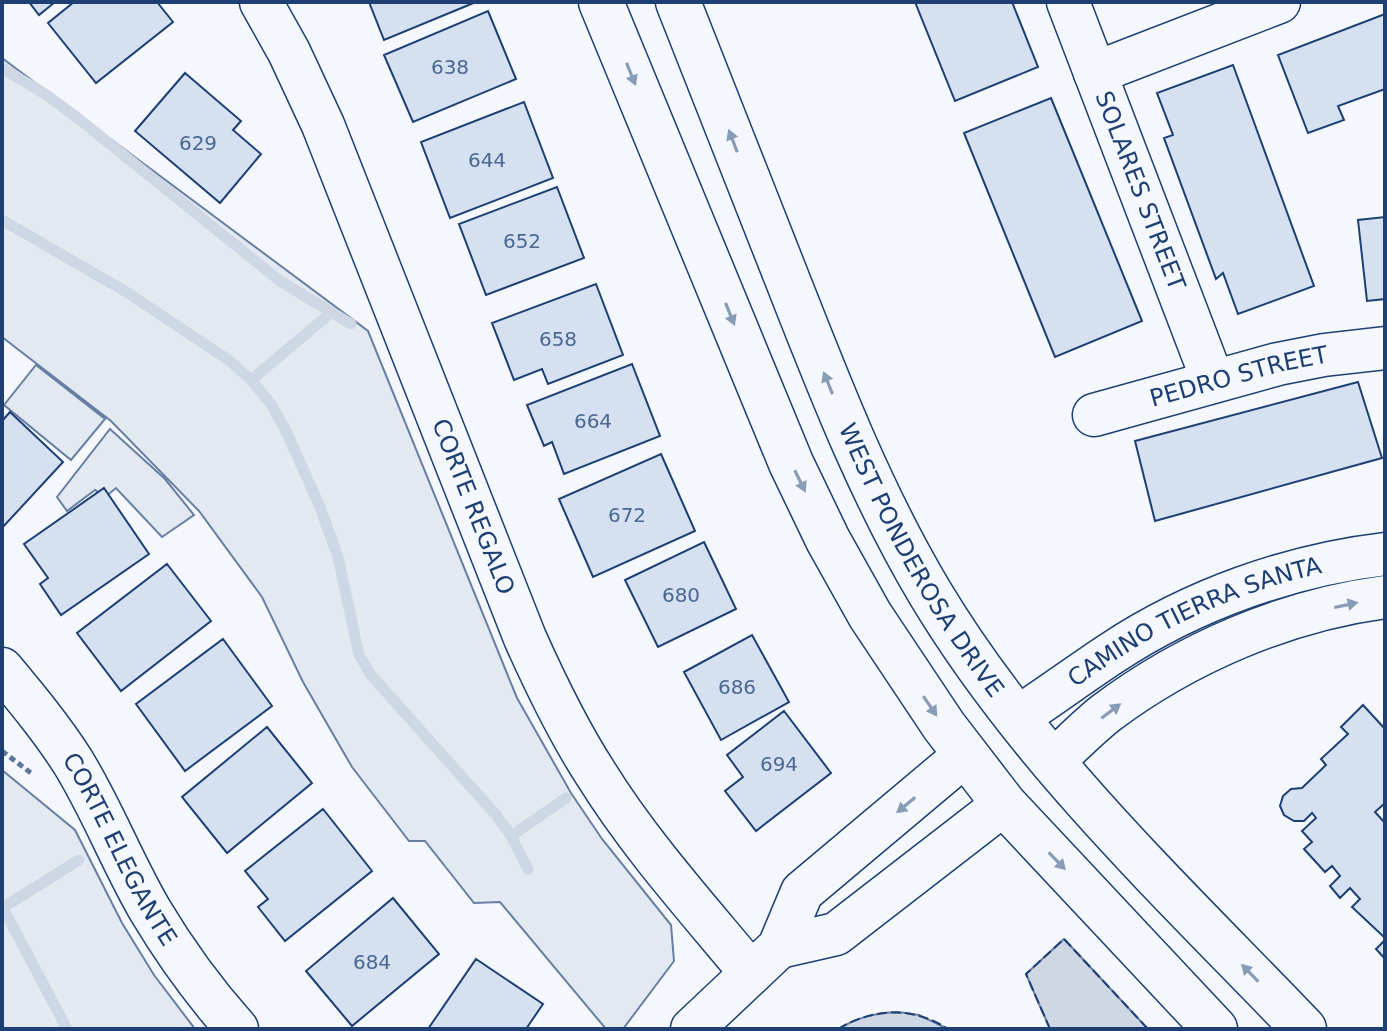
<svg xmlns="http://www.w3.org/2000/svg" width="1387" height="1031" viewBox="0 0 1387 1031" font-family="'DejaVu Sans',sans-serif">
  <rect width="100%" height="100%" fill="#f4f7fb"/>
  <path fill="#e3e9f0" stroke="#687fa3" stroke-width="2" d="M 2,58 L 368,331 L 517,698 L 571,793 L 602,839 L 671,925 L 674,961 L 623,1029 L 606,1029 L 500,902 L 474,903 L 425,841 L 409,841 L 352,767 L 303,682 L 262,597 L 199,511 L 111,421 L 2,337 Z
    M 36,365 L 105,419 L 71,460 L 4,405 Z
    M 110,429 L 165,479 L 194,515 L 162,537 L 116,488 L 105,497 L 95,490 L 67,511 L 57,497 Z
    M 2,770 L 75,830 L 122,923 L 154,975 L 195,1029 L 2,1029 Z"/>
  <path fill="#cfd7e4" stroke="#687fa3" stroke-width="2" d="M 1064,939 L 1148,1029 L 1050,1029 L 1026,974 Z
    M 898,1012 L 919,1015 L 948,1029 L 838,1029 C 859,1017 875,1013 898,1012 Z"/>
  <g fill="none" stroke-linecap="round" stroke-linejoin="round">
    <path stroke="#cfd7e4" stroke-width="11" d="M 2,68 L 45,94 L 79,119 L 280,281 L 351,324
      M 2,220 L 128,293 L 230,361 L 251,380 L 271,404 L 286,431 L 320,507 L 338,557 L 359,655 L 371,675 L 497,816 L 511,836 L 528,869
      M 251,380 L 326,317
      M 511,836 L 566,798
      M 2,906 L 67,1029
      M 2,908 L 79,860"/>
  </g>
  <path fill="#d5e0f0" stroke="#1d3f73" stroke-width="2" d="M 29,2 L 55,2 L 39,15 Z
    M 74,2 L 157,2 L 173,22 L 96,83 L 48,23 Z
    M 369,2 L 476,2 L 384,40 Z
    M 915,2 L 1012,2 L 1038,67 L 955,101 Z
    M 488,11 L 516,79 L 413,122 L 384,55 Z
    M 1385,14 L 1385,89 L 1338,106 L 1344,120 L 1308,133 L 1278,55 Z
    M 1233,65 L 1314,286 L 1238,314 L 1223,273 L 1216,279 L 1164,138 L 1173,135 L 1157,93 Z
    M 185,73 L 241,121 L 233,130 L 261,154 L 220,203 L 135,131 Z
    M 1051,98 L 1142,321 L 1055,357 L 964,133 Z
    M 524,102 L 553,178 L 450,218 L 421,142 Z
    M 557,187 L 584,258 L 486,295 L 459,224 Z
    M 1385,217 L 1385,299 L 1367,301 L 1358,220 Z
    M 596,284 L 623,355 L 548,384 L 542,369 L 514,380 L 492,323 Z
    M 632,364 L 660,436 L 564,474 L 552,442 L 544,446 L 527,405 Z
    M 1358,382 L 1382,458 L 1155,521 L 1135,441 Z
    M 10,412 L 63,462 L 2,528 L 2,421 Z
    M 661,454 L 695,531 L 593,577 L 559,499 Z
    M 104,488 L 149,554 L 61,615 L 40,584 L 48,578 L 24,544 Z
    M 704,542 L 736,609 L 658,647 L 625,580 Z
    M 167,564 L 211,621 L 121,691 L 77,633 Z
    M 752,635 L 789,702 L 721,740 L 684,672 Z
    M 223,639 L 272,706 L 185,771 L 136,704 Z
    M 1363,705 L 1385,729 L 1385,803 L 1375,812 L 1385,823 L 1385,938 L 1352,907 L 1360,899 L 1350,888 L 1340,898 L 1330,886 L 1340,876 L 1332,866 L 1325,872 L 1304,849 L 1312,842 L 1302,831 L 1316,818 L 1312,813 L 1304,821 L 1294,821 L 1284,815 L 1280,806 L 1283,796 L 1291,789 L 1302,788 L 1326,765 L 1321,759 L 1348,734 L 1341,727 Z
    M 784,711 L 831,773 L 756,831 L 725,791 L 743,777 L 727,755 Z
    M 267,727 L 312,783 L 227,853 L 182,797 Z
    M 323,809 L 372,871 L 285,941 L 258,907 L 268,899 L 245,871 Z
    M 393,898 L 439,954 L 352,1026 L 306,971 Z
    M 1385,940 L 1385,959 L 1376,949 Z
    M 476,959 L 543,1004 L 526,1029 L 428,1029 Z"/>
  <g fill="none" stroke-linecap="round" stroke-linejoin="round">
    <defs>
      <g id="minor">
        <path id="s1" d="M 261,2 L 289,52 L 323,125 L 525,638 C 546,685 568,731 596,774 C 640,845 698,909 751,973"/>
        <path id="s2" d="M 1068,2 L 1213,381"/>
        <path d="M 1095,73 L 1279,2"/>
        <path id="s3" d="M 1094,415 L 1278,364 L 1324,355 L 1385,348"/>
        <path id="s4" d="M 2,669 C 27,699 52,729 73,762 C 102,809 122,862 150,910 C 175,952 204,992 237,1029"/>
        <path id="s5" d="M 1017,718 C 1049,697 1080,674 1112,653 C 1192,600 1290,565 1385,554"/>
        <path d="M 1052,762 C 1070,746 1087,728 1106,713 C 1186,653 1286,610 1385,597"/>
        <path d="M 779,947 L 836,934 L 1004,804"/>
        <path d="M 692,1029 L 779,947 L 802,892 L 965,755"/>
      </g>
      <g id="major">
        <path d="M 601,2 L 791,463 L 828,540 L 870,615 L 944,726 L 1004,804 L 1215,1029"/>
        <path id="s6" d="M 678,2 C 715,95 751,188 788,281 C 830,388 871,494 930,593 C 1029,758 1172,891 1304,1029"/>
      </g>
    </defs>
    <use href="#minor" stroke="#1d3f73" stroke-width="45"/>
    <use href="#major" stroke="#1d3f73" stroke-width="47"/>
    <path stroke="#5e769c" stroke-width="5" stroke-dasharray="6 4" stroke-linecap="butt" d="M 2,751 L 31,773"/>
    <use href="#minor" stroke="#f4f7fb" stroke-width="42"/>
    <use href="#major" stroke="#f4f7fb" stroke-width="44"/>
    <path stroke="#1d3f73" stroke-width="2" stroke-dasharray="10 4" stroke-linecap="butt" d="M 838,1029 C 873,1008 913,1006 948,1029
      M 1050,1029 L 1026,974 L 1064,939 L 1148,1029"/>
  </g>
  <defs><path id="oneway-solid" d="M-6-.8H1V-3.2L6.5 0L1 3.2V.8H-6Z" transform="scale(2)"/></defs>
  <g fill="#889bb7">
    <use href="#oneway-solid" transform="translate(631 74) rotate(68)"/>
    <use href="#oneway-solid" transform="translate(733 141) rotate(-111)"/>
    <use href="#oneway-solid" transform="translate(730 314) rotate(68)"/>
    <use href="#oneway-solid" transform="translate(828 383) rotate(-112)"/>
    <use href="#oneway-solid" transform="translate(800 481) rotate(64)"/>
    <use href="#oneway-solid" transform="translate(1346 605) rotate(-12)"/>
    <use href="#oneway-solid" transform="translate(930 706) rotate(56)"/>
    <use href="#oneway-solid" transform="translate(1111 711) rotate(-37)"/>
    <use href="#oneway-solid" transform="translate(906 805) rotate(140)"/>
    <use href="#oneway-solid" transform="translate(1057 861) rotate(46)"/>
    <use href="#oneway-solid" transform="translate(1250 973) rotate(-134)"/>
  </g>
  <g text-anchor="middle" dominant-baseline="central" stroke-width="6" stroke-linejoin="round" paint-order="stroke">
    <g font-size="20" fill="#4b6792">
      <text x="450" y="67">638</text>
      <text x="198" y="143">629</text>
      <text x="487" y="160">644</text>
      <text x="522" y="241">652</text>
      <text x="558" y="339">658</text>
      <text x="593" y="421">664</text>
      <text x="627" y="515">672</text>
      <text x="681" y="595">680</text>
      <text x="737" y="687">686</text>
      <text x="779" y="764">694</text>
      <text x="372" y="962">684</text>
    </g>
    <g font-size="24" fill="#1d3f73" stroke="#f4f7fb">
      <text stroke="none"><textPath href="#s2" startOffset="202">SOLARES STREET</textPath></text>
      <text stroke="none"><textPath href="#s3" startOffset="150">PEDRO STREET</textPath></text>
      <text stroke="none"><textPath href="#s1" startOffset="548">CORTE REGALO</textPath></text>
      <text stroke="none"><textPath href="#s6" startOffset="610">WEST PONDEROSA DRIVE</textPath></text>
      <text stroke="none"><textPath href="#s5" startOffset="204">CAMINO TIERRA SANTA</textPath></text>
      <text stroke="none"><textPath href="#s4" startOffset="216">CORTE ELEGANTE</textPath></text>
    </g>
  </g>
  <rect width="1387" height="1031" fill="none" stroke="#1d3f73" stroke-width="8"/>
</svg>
